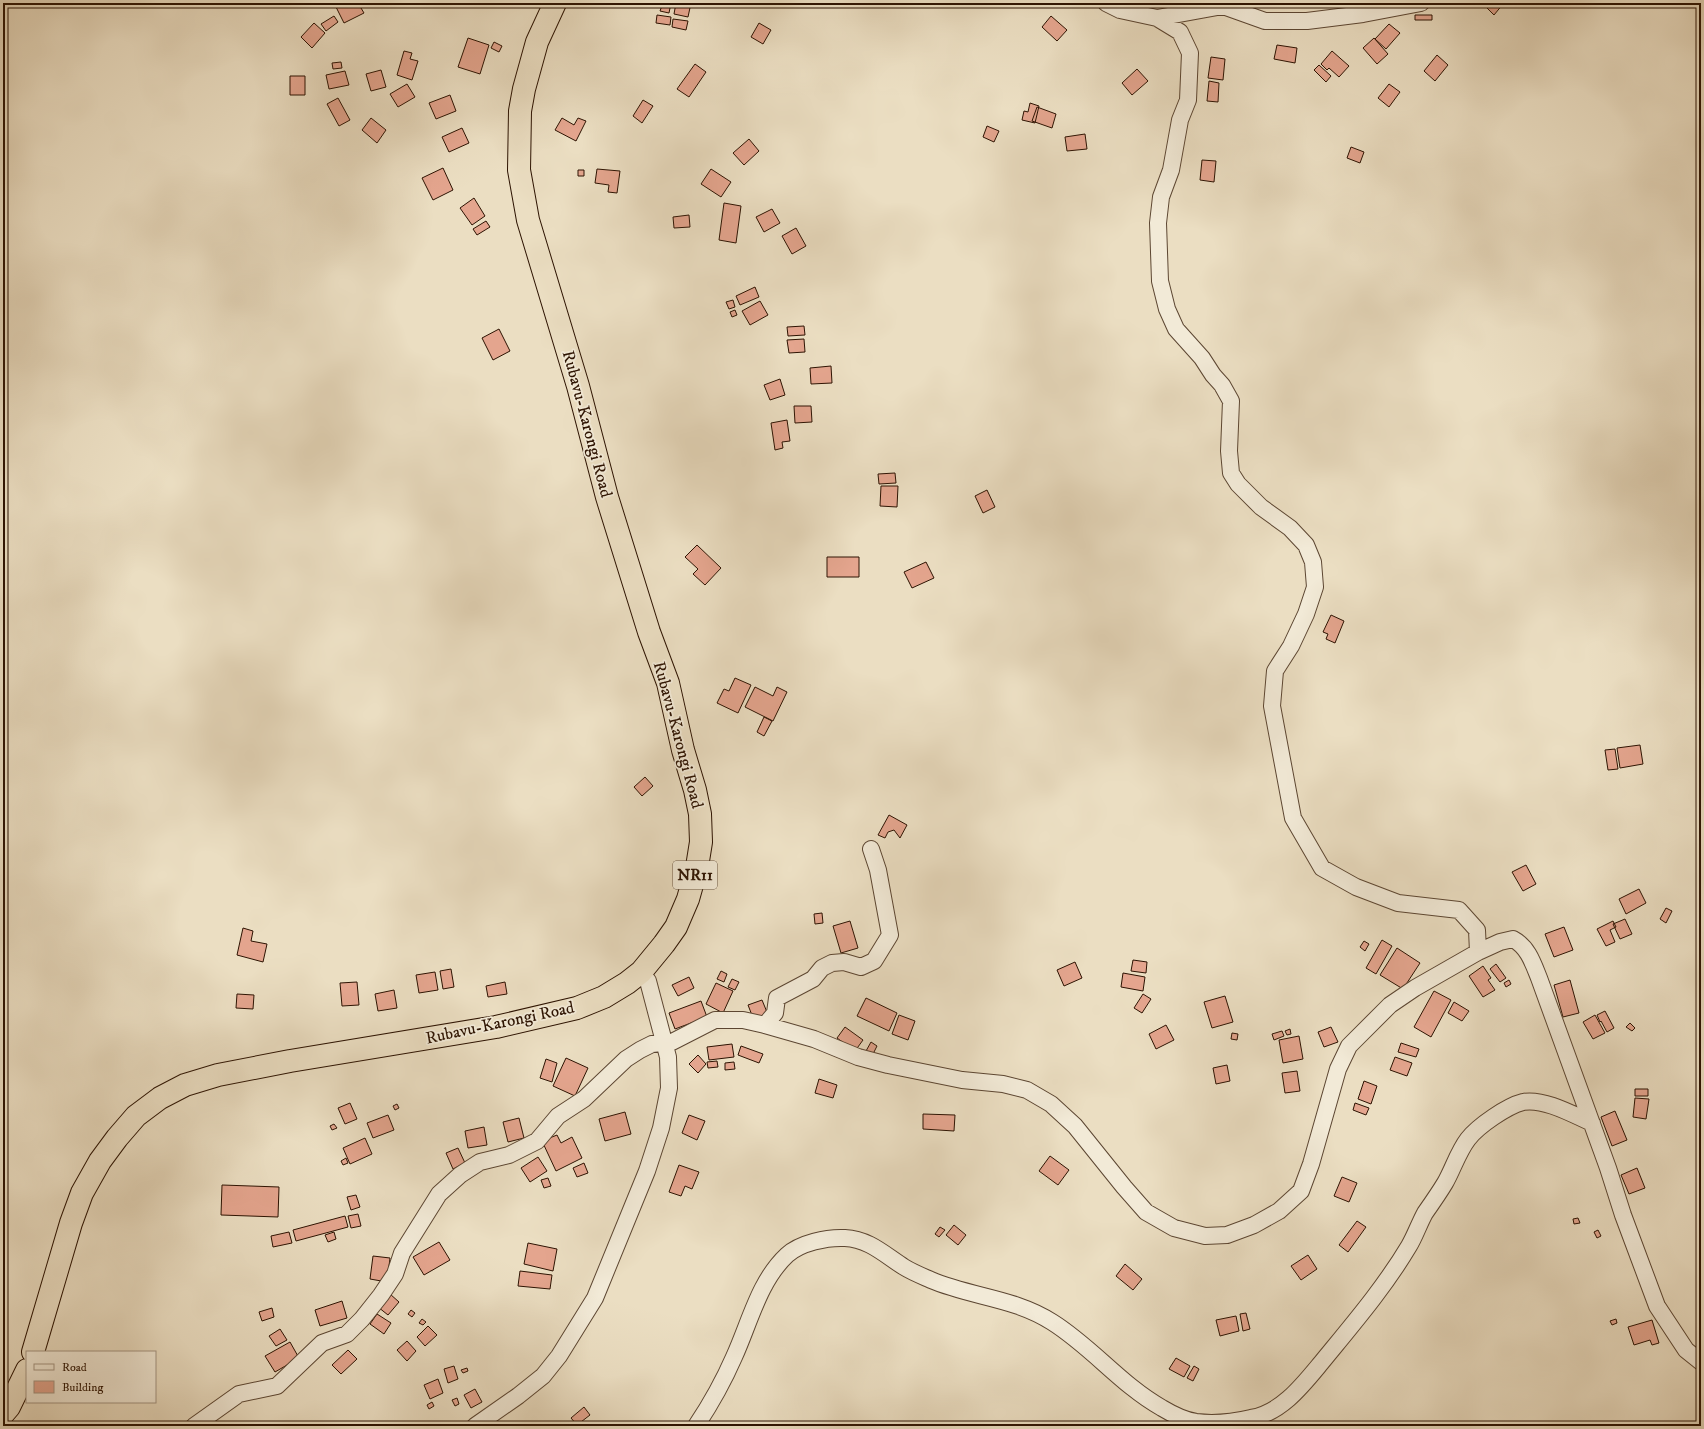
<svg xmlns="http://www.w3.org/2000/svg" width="1704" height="1429" viewBox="0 0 1704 1429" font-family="'IM FELL DW Pica',serif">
  <rect width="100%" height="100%" fill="#ebdec2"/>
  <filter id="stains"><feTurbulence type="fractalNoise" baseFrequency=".005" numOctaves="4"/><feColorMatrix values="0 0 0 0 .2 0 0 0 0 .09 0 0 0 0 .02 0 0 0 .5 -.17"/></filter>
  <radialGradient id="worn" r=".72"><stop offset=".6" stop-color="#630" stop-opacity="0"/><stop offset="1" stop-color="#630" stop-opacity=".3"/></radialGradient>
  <path fill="#e4a58e" stroke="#2d1302" d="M 346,3 L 358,3 L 364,13 L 344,23 L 336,7 Z
    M 663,3 L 671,3 L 669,13 L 660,11 Z
    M 676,3 L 691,3 L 688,17 L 674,14 Z
    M 1482,3 L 1502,3 L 1503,4 L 1494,15 Z
    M 657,15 L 671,17 L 670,25 L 656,23 Z
    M 1415,15 L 1432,15 L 1432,20 L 1415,20 Z
    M 334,16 L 338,22 L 326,31 L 321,24 Z
    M 1051,16 L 1067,30 L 1057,41 L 1042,27 Z
    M 673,19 L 688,21 L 686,30 L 672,27 Z
    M 314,23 L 325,33 L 312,48 L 301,37 Z
    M 759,23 L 771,30 L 763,44 L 751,37 Z
    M 1389,24 L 1400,33 L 1386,49 L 1375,39 Z
    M 468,38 L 489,45 L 480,74 L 458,67 Z
    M 1374,38 L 1388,54 L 1377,64 L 1363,48 Z
    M 494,42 L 502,46 L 499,52 L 491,48 Z
    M 1277,45 L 1297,48 L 1295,63 L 1274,59 Z
    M 404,51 L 412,53 L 410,59 L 418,61 L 412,80 L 397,75 Z
    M 1332,51 L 1349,66 L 1339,77 L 1329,68 L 1327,70 L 1321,64 Z
    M 1437,55 L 1448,65 L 1435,81 L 1424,71 Z
    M 1211,57 L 1225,59 L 1223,80 L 1208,78 Z
    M 341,62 L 342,68 L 333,69 L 332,63 Z
    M 695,64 L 706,72 L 689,97 L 677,89 Z
    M 1319,65 L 1331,76 L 1326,82 L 1314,70 Z
    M 1137,69 L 1148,81 L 1132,95 L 1122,83 Z
    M 381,70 L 386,87 L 371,91 L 366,74 Z
    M 345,71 L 349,85 L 329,89 L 326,75 Z
    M 290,76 L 305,76 L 305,95 L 290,95 Z
    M 1209,81 L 1219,83 L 1218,102 L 1207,101 Z
    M 407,84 L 415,97 L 398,107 L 390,94 Z
    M 1389,84 L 1400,92 L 1389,107 L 1378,98 Z
    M 450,95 L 456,111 L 436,119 L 429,103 Z
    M 338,98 L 350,120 L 339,126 L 327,104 Z
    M 643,100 L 653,106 L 642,123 L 633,116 Z
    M 1030,103 L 1039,106 L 1035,123 L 1022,120 L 1024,111 L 1028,112 Z
    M 1037,107 L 1056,114 L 1052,128 L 1032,121 Z
    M 371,118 L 386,130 L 377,143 L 362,130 Z
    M 562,118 L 574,125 L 578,118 L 586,121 L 576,141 L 555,130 Z
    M 987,126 L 999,131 L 994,142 L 983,137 Z
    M 462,128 L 469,143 L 449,152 L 442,137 Z
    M 1085,134 L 1087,149 L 1067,151 L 1065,137 Z
    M 749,139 L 759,151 L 744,165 L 733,153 Z
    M 1351,147 L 1364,152 L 1360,163 L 1347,158 Z
    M 1202,160 L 1216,161 L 1214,182 L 1200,180 Z
    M 443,168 L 453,190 L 433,200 L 422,178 Z
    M 597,169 L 620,171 L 617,193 L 608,192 L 609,185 L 595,183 Z
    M 711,169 L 731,182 L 721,197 L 701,184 Z
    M 578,170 L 584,170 L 584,176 L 578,176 Z
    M 474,198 L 485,216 L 472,225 L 460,208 Z
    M 724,203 L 741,206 L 736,243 L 719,240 Z
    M 772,209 L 780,223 L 764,232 L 756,217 Z
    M 689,215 L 690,227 L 674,228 L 673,217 Z
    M 486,221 L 490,227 L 477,235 L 473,229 Z
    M 796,228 L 806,246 L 792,254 L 782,236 Z
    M 755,287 L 759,297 L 740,305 L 736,296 Z
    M 733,300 L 735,307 L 729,309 L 726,302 Z
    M 760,301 L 768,315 L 750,325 L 742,311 Z
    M 735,310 L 737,315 L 732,317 L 730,312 Z
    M 804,326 L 805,335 L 788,336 L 787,327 Z
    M 499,329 L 510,351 L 493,360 L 482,338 Z
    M 804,339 L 805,352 L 789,353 L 787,340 Z
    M 831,366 L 832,383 L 811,384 L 810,368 Z
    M 780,379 L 785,395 L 770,400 L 764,385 Z
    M 794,406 L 811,406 L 812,422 L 795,423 Z
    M 787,420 L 790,441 L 782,442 L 783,448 L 775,450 L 771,423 Z
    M 895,473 L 896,483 L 879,484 L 878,474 Z
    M 881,486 L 898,486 L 897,507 L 880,506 Z
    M 987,490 L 995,507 L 983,513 L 975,496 Z
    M 697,545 L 721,568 L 705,585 L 693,574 L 698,569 L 685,557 Z
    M 827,557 L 859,557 L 859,577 L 827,577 Z
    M 926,562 L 934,578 L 912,588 L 904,572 Z
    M 1331,615 L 1344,621 L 1335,643 L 1326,639 L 1328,634 L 1323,632 Z
    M 735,678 L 751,685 L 738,713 L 717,703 L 724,689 L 729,691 Z
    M 755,687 L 773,696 L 777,687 L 787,692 L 773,721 L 745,707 Z
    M 764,717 L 772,721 L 764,736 L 757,732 Z
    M 1640,745 L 1643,764 L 1620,768 L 1617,748 Z
    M 1615,749 L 1618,769 L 1608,770 L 1605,750 Z
    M 645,777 L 653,786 L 642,796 L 634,787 Z
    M 889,815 L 907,825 L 900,838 L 894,830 L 888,832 L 885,838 L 878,835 Z
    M 1526,865 L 1536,884 L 1523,891 L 1512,872 Z
    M 1639,889 L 1646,903 L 1626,914 L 1619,899 Z
    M 1666,908 L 1672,911 L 1666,923 L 1660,919 Z
    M 822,913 L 823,923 L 815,924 L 814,914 Z
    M 1625,919 L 1632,934 L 1620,939 L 1613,924 Z
    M 850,921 L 858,948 L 841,953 L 833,926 Z
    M 1613,921 L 1616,927 L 1610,930 L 1615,942 L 1606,946 L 1597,929 Z
    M 1564,927 L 1573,950 L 1554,957 L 1545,934 Z
    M 243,928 L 253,931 L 251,941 L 267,944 L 263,962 L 237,955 Z
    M 1382,940 L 1392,946 L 1376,974 L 1366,968 Z
    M 1364,941 L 1369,944 L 1365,951 L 1360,947 Z
    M 1397,948 L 1420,963 L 1403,989 L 1380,975 Z
    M 1133,960 L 1147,962 L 1146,973 L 1131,971 Z
    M 1075,962 L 1082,978 L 1064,986 L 1057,970 Z
    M 1496,964 L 1506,978 L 1500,982 L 1490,969 Z
    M 1483,966 L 1491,978 L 1488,980 L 1495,990 L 1483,997 L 1469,976 Z
    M 451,969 L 454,987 L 443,989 L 440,971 Z
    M 721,971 L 727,974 L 724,982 L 717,979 Z
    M 435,972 L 438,990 L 419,993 L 416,975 Z
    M 1123,973 L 1145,977 L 1143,991 L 1121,987 Z
    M 689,977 L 694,988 L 678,996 L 672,985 Z
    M 732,979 L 739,982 L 735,990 L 728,987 Z
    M 1509,980 L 1511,984 L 1506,987 L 1504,983 Z
    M 1570,980 L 1579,1013 L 1563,1017 L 1554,985 Z
    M 357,982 L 359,1005 L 342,1006 L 340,983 Z
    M 505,982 L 507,994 L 488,997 L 486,986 Z
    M 716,983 L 733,991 L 723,1013 L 706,1004 Z
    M 394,990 L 397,1008 L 378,1011 L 375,994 Z
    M 1434,991 L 1451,1000 L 1431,1037 L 1414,1027 Z
    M 237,994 L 254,995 L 253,1009 L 236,1008 Z
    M 1143,994 L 1151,999 L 1142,1013 L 1134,1008 Z
    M 1225,996 L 1233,1022 L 1212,1028 L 1204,1002 Z
    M 866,998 L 897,1013 L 889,1031 L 857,1016 Z
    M 762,1000 L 769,1017 L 755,1023 L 748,1005 Z
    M 701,1001 L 707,1017 L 675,1029 L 669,1013 Z
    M 1454,1002 L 1469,1011 L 1462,1021 L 1448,1013 Z
    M 1605,1011 L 1614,1028 L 1607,1032 L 1601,1021 L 1600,1022 L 1597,1015 Z
    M 899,1015 L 915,1021 L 908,1040 L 892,1034 Z
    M 1595,1015 L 1605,1033 L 1593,1039 L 1583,1022 Z
    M 1630,1023 L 1635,1028 L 1632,1031 L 1626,1027 Z
    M 1166,1025 L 1174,1040 L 1156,1049 L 1149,1034 Z
    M 845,1027 L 863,1040 L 855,1051 L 837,1038 Z
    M 1331,1027 L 1338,1042 L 1324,1047 L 1318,1032 Z
    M 1290,1029 L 1291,1034 L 1287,1035 L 1285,1031 Z
    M 1282,1031 L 1284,1036 L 1274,1040 L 1272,1034 Z
    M 1232,1033 L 1238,1034 L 1237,1040 L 1231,1039 Z
    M 1299,1036 L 1303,1059 L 1283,1063 L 1279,1040 Z
    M 871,1042 L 877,1046 L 873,1054 L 866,1051 Z
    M 1401,1043 L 1419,1049 L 1416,1057 L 1398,1052 Z
    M 732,1044 L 734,1057 L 709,1060 L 707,1047 Z
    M 741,1046 L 763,1054 L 759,1063 L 738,1055 Z
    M 698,1055 L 706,1064 L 698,1073 L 689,1064 Z
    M 1395,1057 L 1412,1063 L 1407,1076 L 1390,1070 Z
    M 566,1058 L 588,1068 L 575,1096 L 553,1086 Z
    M 546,1059 L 557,1063 L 552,1082 L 540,1078 Z
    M 717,1061 L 718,1067 L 708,1068 L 707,1062 Z
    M 734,1062 L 735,1069 L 725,1070 L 725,1063 Z
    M 1227,1065 L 1230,1081 L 1216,1084 L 1213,1068 Z
    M 1297,1071 L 1300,1091 L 1285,1093 L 1282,1073 Z
    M 819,1079 L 837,1085 L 833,1098 L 815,1093 Z
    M 1364,1081 L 1377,1086 L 1371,1104 L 1358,1099 Z
    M 1635,1089 L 1648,1089 L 1648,1096 L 1635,1096 Z
    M 1635,1098 L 1649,1099 L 1646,1119 L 1633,1117 Z
    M 350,1103 L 357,1119 L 345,1124 L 338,1108 Z
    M 1355,1103 L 1369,1108 L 1366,1115 L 1353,1110 Z
    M 397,1104 L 399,1108 L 395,1110 L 393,1106 Z
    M 1615,1111 L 1627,1140 L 1612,1146 L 1601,1117 Z
    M 625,1112 L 631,1134 L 605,1141 L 599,1119 Z
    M 923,1114 L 955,1115 L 954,1131 L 923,1129 Z
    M 388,1115 L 394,1130 L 373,1138 L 367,1123 Z
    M 689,1115 L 705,1121 L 697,1140 L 682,1133 Z
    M 519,1118 L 524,1138 L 508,1142 L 503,1122 Z
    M 334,1124 L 337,1128 L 332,1130 L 330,1126 Z
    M 484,1127 L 487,1145 L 468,1148 L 465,1131 Z
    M 557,1135 L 561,1143 L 572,1137 L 582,1158 L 556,1171 L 542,1141 Z
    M 365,1138 L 372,1154 L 350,1164 L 343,1148 Z
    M 458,1148 L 465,1163 L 453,1169 L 446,1153 Z
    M 1050,1156 L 1069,1170 L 1058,1185 L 1039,1171 Z
    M 538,1157 L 547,1171 L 530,1182 L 521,1168 Z
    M 346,1158 L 348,1163 L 343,1165 L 341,1161 Z
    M 584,1163 L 588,1173 L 577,1177 L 573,1168 Z
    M 679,1165 L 699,1172 L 692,1189 L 685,1186 L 681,1196 L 669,1192 Z
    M 1637,1168 L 1645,1188 L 1629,1194 L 1621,1175 Z
    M 1342,1177 L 1357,1183 L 1349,1202 L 1334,1196 Z
    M 548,1178 L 551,1186 L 544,1188 L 541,1180 Z
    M 222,1185 L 279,1187 L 278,1217 L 221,1215 Z
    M 356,1195 L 360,1207 L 351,1210 L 347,1197 Z
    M 358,1214 L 361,1226 L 351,1228 L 348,1216 Z
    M 345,1216 L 348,1227 L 296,1241 L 293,1230 Z
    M 1578,1218 L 1580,1223 L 1574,1224 L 1573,1219 Z
    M 3,1220 L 5,1220 L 5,1231 L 3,1231 Z
    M 1357,1221 L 1366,1227 L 1348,1252 L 1339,1245 Z
    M 954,1225 L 966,1235 L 958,1245 L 946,1235 Z
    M 940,1227 L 945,1230 L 939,1237 L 935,1234 Z
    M 1598,1230 L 1601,1236 L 1597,1238 L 1594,1232 Z
    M 289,1232 L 292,1243 L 273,1247 L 271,1236 Z
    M 334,1232 L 336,1239 L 328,1242 L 325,1235 Z
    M 439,1242 L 450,1260 L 424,1275 L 413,1257 Z
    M 528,1243 L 557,1249 L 553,1271 L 524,1264 Z
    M 1308,1255 L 1317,1269 L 1301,1280 L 1291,1266 Z
    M 373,1256 L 390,1258 L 387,1282 L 370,1279 Z
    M 1125,1264 L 1142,1279 L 1133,1290 L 1116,1276 Z
    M 520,1271 L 552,1275 L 550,1289 L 518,1286 Z
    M 390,1294 L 399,1302 L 388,1315 L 378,1307 Z
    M 342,1301 L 347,1318 L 320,1326 L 315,1310 Z
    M 272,1308 L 274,1317 L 262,1321 L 259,1312 Z
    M 411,1310 L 415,1313 L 412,1317 L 408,1314 Z
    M 1246,1313 L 1250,1329 L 1243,1331 L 1240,1314 Z
    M 377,1314 L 391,1323 L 384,1334 L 370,1324 Z
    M 1236,1316 L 1239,1331 L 1220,1336 L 1216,1320 Z
    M 422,1319 L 426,1322 L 423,1325 L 419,1323 Z
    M 1616,1319 L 1617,1323 L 1612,1325 L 1610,1321 Z
    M 1652,1320 L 1659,1343 L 1652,1345 L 1650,1340 L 1634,1345 L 1628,1327 Z
    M 428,1326 L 437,1335 L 425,1346 L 417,1337 Z
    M 280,1329 L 287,1340 L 276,1346 L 269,1336 Z
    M 407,1341 L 416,1351 L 407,1361 L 397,1350 Z
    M 290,1342 L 299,1358 L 275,1372 L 265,1356 Z
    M 348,1350 L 357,1359 L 341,1374 L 332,1365 Z
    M 1176,1358 L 1190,1366 L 1184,1377 L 1169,1369 Z
    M 454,1366 L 458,1379 L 448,1383 L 444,1369 Z
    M 1194,1366 L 1199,1369 L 1193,1381 L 1187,1378 Z
    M 467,1368 L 468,1371 L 463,1373 L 461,1370 Z
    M 438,1379 L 443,1393 L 430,1399 L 424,1385 Z
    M 475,1389 L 482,1402 L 471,1408 L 464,1395 Z
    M 457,1398 L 459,1404 L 455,1406 L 452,1400 Z
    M 432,1402 L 434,1406 L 429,1409 L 427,1405 Z
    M 584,1407 L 590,1415 L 577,1425 L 571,1418 Z"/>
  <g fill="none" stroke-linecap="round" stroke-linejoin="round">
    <defs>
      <path id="minor" d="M 1106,3 L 1120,10 L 1157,18 L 1180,32 L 1190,53 L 1188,100 L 1180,120 L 1171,170 L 1161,197 L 1158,223 L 1160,281 L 1167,309 L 1176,329 L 1202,358 L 1213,375 L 1222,385 L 1231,401 L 1229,451 L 1231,473 L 1238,484 L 1261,507 L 1290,528 L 1306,545 L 1313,562 L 1315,587 L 1306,614 L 1291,646 L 1275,671 L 1272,706 L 1293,818 L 1322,868 L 1356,887 L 1398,903 L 1459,910 L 1477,930 L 1478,952 L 1500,942 L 1513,939 C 1528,947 1533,963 1539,978 L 1608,1168 L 1623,1215 L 1657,1306 L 1686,1350 L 1701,1362
        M 1157,18 L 1223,6 L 1265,21 L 1307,21 L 1363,14 L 1421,3
        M 765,1025 L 775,1013 L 777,998 L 813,979 L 822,968 L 832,963 L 844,962 L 861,967 L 874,961 L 890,935 L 878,870 L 871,849
        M 194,1426 L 239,1394 L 277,1386 L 322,1343 L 347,1334 L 362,1319 L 381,1295 L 395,1274 L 402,1253 L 439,1194 L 460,1175 L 480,1162 L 509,1155 L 537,1141 L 558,1116 L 584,1099 L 626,1059 L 640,1050 L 652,1044 L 672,1042 L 715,1020 L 743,1020 L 765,1025 L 814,1039 L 858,1057 L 888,1065 L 962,1080 L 1003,1084 L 1027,1090 L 1051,1104 L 1075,1126 L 1124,1187 L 1146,1212 L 1174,1228 L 1205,1236 L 1227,1235 L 1254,1225 L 1279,1211 L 1301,1191 L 1311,1164 L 1338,1069 L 1349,1046 L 1390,1005 L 1415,988 L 1478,952
        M 475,1426 L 518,1396 L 543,1376 L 559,1356 L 595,1298 L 647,1171 L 661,1128 L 669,1088 L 668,1057 L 648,981 L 641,972
        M 696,1426 C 710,1405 724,1380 734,1357 C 750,1322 759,1281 787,1255 C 800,1243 827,1237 845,1238 C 869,1239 885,1255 904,1267 C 912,1272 922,1276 931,1280 C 971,1297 1015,1298 1052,1322 C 1092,1347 1121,1385 1162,1408 C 1172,1414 1184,1420 1196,1422 C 1213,1424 1234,1422 1251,1418 C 1281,1413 1302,1386 1321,1363 C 1352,1325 1384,1288 1409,1246 C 1415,1236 1419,1224 1425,1213 C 1432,1203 1439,1193 1445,1183 C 1453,1169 1458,1152 1468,1139 C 1478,1126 1507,1106 1523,1102 C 1544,1098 1574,1115 1592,1123"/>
      <path id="trunk" d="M 33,1352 L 71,1223 L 82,1193 L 100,1161 L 117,1138 L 136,1116 L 160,1098 L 185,1085 L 218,1075 L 290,1061 L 496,1027 L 577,1008 L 604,997 L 627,983 L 641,972 L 664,944 L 676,927 L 688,899 L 697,867 L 701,842 L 700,814 L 695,790 L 683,750 L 668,683 L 649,632 L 607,497 L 578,386 L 528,220 L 519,170 L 520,111 L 524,89 L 537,42 L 555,3
        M 3,1414 L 9,1407 L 27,1370"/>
    </defs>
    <use href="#minor" stroke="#5c4632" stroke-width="18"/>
    <use href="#trunk" stroke="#2d1302" stroke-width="24"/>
    <use href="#minor" stroke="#f2ead7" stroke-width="16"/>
    <use href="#trunk" stroke="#ebdec2" stroke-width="22"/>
  </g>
  <g text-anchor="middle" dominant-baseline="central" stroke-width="3.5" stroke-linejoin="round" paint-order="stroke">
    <rect fill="#f2ead7" stroke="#685442" stroke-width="1" x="673" y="861" width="44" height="28" rx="3"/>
    <g font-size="16" font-weight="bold" fill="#2d1302">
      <text x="695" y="875">NR11</text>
    </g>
    <g font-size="17" fill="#2d1302" stroke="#f2ead7">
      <text transform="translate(587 424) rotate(75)">Rubavu-Karongi Road</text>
      <text transform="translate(678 735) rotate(75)">Rubavu-Karongi Road</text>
      <text transform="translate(500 1023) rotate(-12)">Rubavu-Karongi Road</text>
    </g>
  </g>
  <rect width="1704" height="1429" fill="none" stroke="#ebdec2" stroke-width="16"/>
  <rect x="4" y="4" width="1696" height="1421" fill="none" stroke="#2d1302" stroke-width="2"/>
  <rect x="8" y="8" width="1688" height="1413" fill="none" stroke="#2d1302"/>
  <rect x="26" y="1351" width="130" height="52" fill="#f2ead7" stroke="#a39482"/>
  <rect x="34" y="1364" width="20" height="6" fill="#f2ead7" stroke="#a39482"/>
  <text x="62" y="1371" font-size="12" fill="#2d1302">Road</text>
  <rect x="34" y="1381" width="20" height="12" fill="#e4a58e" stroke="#a39482"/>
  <text x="62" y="1391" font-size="12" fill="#2d1302">Building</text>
  <rect width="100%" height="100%" filter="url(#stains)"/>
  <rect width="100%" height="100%" fill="url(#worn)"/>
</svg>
